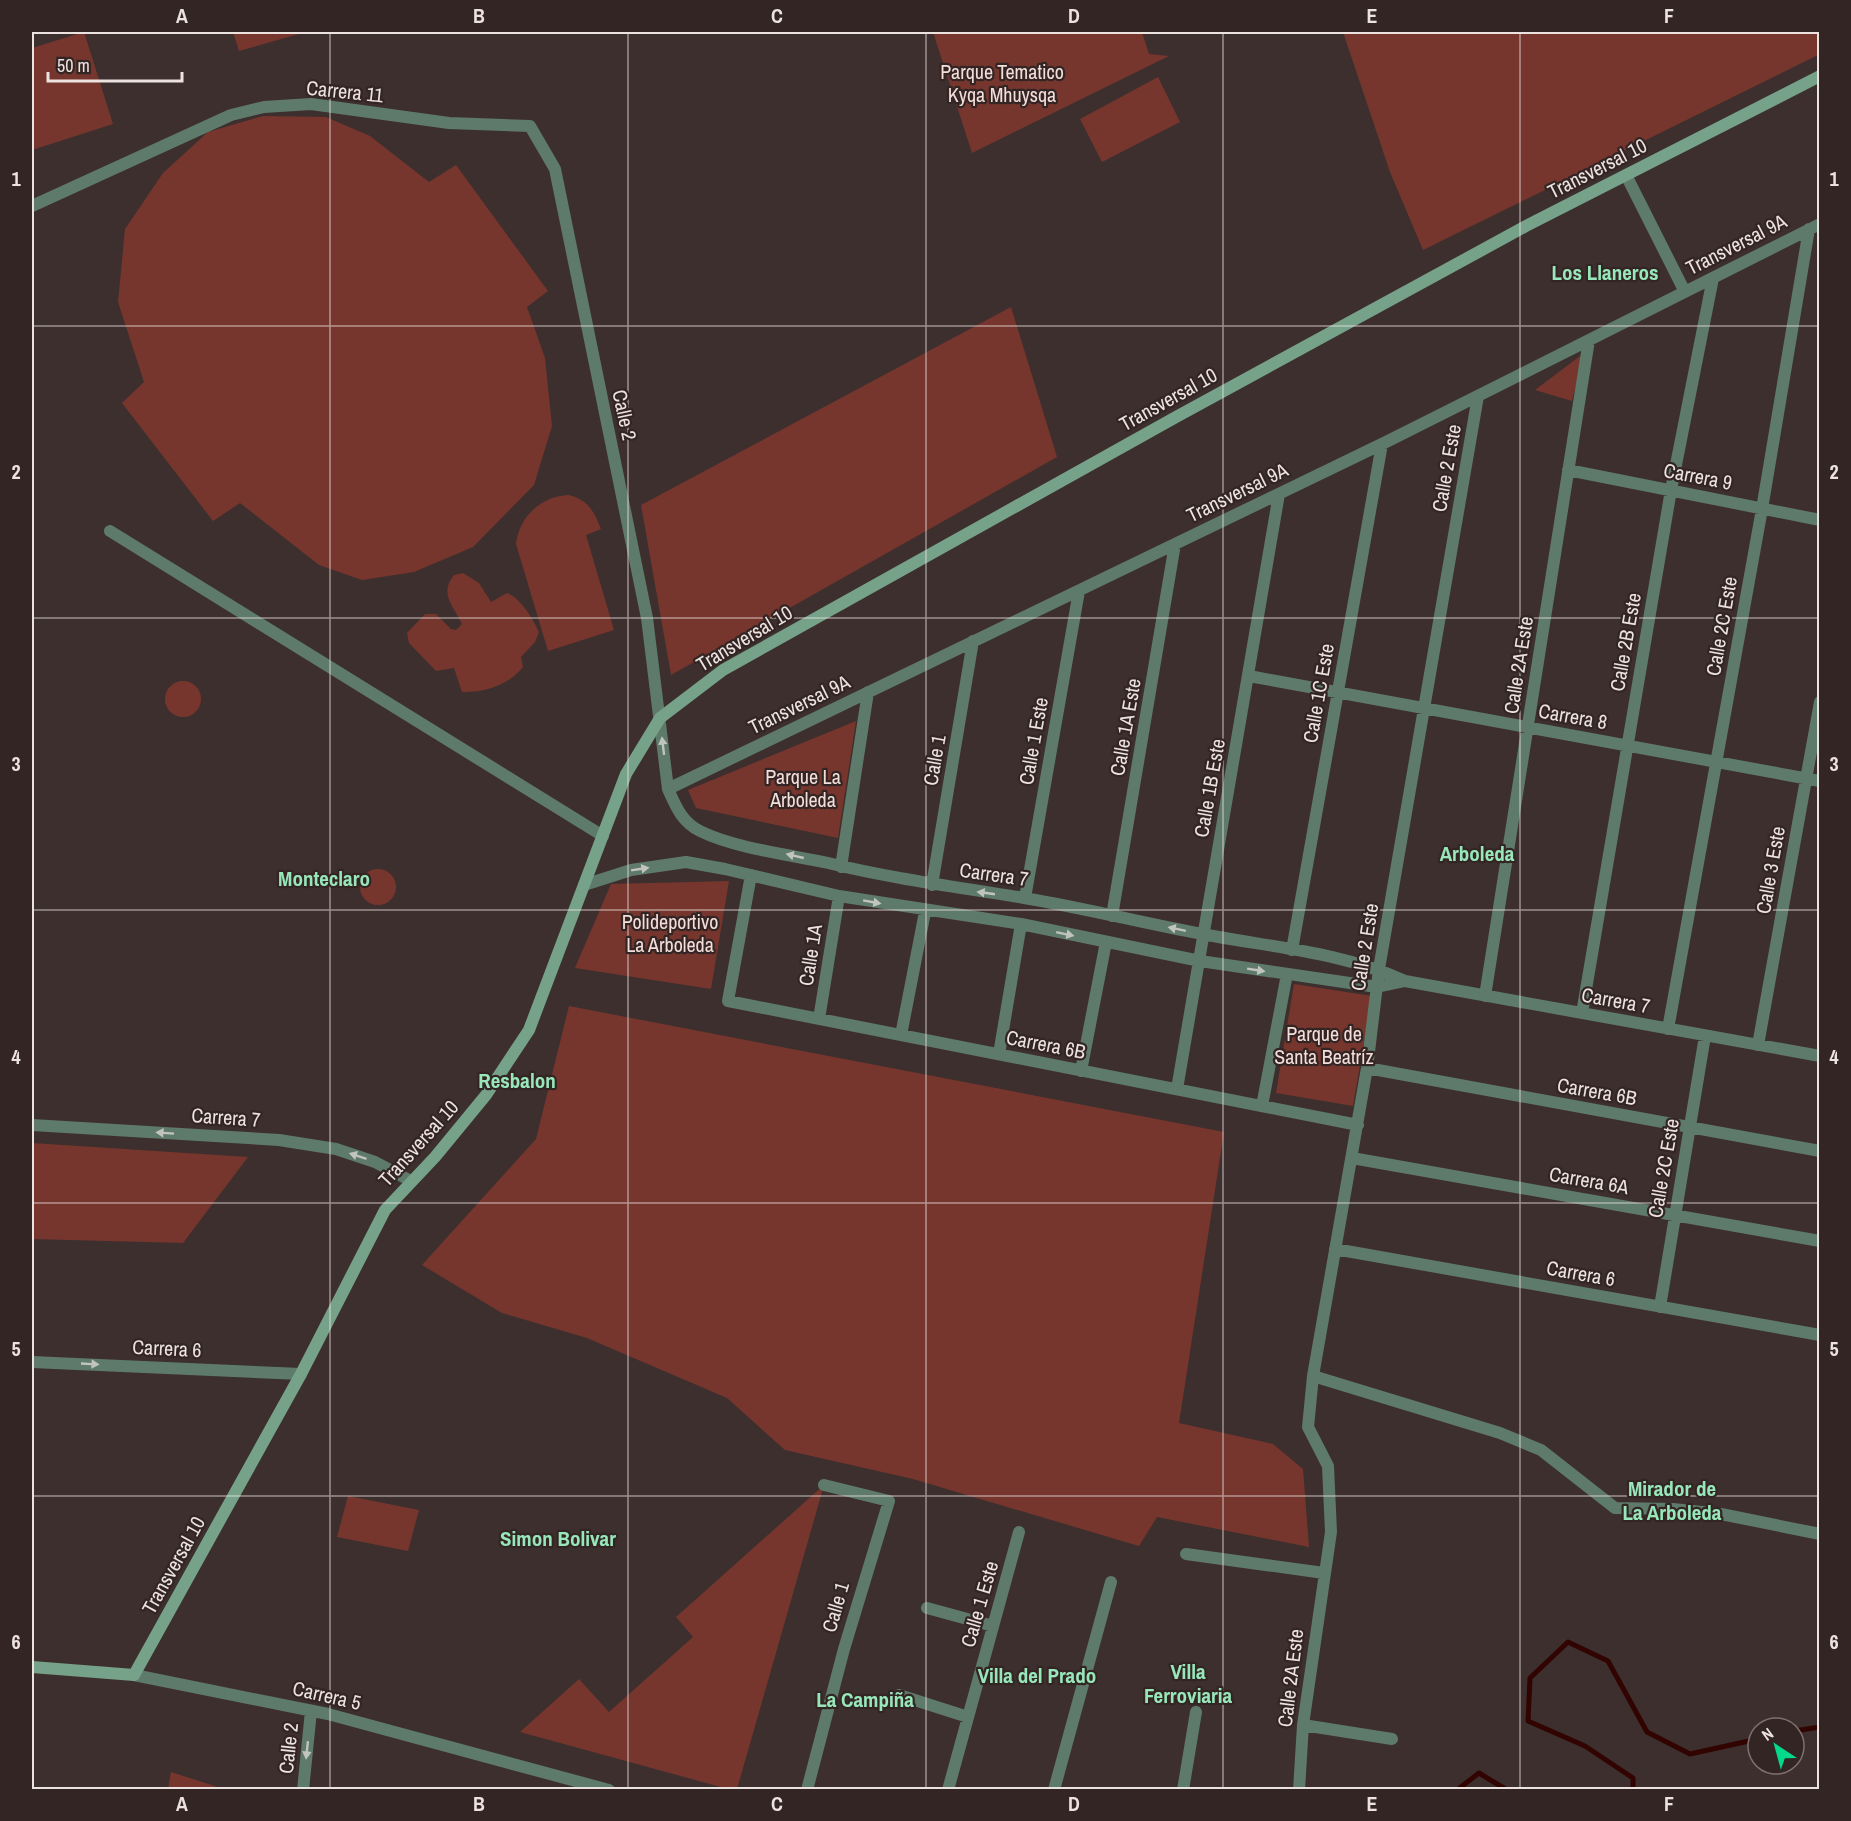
<svg xmlns="http://www.w3.org/2000/svg" width="1851" height="1821" viewBox="0 0 1851 1821" font-family="'Archivo Narrow',sans-serif">
  <rect width="100%" height="100%" fill="#3d2f2d"/>
  <path fill="#76362e" d="M 84,32 L 113,124 L 32,150 L 32,48 Z
    M 233,32 L 306,32 L 239,51 Z
    M 933,32 L 1142,32 L 1149,54 L 1169,56 L 972,153 Z
    M 1343,32 L 1819,32 L 1820,54 L 1423,250 L 1390,172 Z
    M 1158,77 L 1180,122 L 1102,162 L 1080,119 Z
    M 263,116 L 326,117 L 370,136 L 429,182 L 456,165 L 548,291 L 527,307 L 545,358 L 552,426 L 534,485 L 473,547 L 414,572 L 362,580 L 319,565 L 240,503 L 213,521 L 122,403 L 144,382 L 118,302 L 125,229 L 163,173 L 208,132 Z
    M 1011,307 L 1057,457 L 671,675 L 641,505 Z
    M 1584,353 L 1572,401 L 1535,390 Z
    M 569,495 C 588,500 594,511 601,529 L 586,535 L 614,630 L 548,651 L 516,544 C 519,517 541,496 569,495 Z
    M 463,573 L 479,583 L 491,602 L 507,593 C 521,598 533,619 539,632 L 535,642 L 521,657 L 523,667 C 509,685 484,693 462,692 L 454,668 L 436,671 L 409,643 L 407,633 L 425,614 L 436,614 L 451,629 L 456,630 L 462,624 C 453,605 439,594 454,575 Z
    M165 699a18 18 0 1 1 36 0a18 18 0 1 1-36 0Z
    M 856,721 L 838,838 L 696,808 L 688,790 Z
    M360 887a18 18 0 1 1 36 0a18 18 0 1 1-36 0Z
    M 729,881 L 711,989 L 575,968 L 611,884 Z
    M 1294,984 L 1372,996 L 1353,1106 L 1276,1093 Z
    M 569,1006 L 1224,1132 L 1179,1423 L 1273,1444 L 1303,1469 L 1309,1547 L 1157,1517 L 1139,1546 L 913,1479 L 785,1450 L 727,1398 L 587,1338 L 502,1313 L 422,1265 L 536,1139 Z
    M 32,1143 L 248,1157 L 183,1243 L 32,1239 Z
    M 824,1485 L 737,1789 L 728,1789 L 520,1732 L 579,1679 L 609,1712 L 693,1637 L 676,1617 Z
    M 348,1496 L 419,1510 L 408,1551 L 337,1537 Z
    M 171,1772 L 224,1789 L 168,1789 Z"/>
  <g fill="none" stroke-linecap="round" stroke-linejoin="round">
    <path stroke="#310402" stroke-width="5" d="M 1794,1731 L 1820,1727
      M 1457,1790 L 1479,1773 L 1507,1790
      M 1633,1790 L 1633,1778 L 1585,1746 L 1528,1721 L 1530,1678 L 1568,1642 L 1608,1661 L 1647,1732 L 1690,1754 L 1758,1739"/>
    <path stroke="#5e7a6a" stroke-width="12" d="M 1626,175 L 1685,292
      M 32,206 L 231,115 L 264,107 L 311,104 L 449,123 L 530,126 L 555,169 L 647,618 L 668,789 C 676,807 682,822 700,831 C 734,848 790,855 828,863 C 894,879 958,887 1024,898 C 1084,908 1143,923 1202,934 C 1270,947 1342,952 1405,981 L 1820,1056
      M 1568,470 L 1820,520
      M 110,531 L 603,836
      M 1249,676 L 1820,781
      M 668,789 L 1386,442 L 1820,224
      M 841,867 L 868,692
      M 751,875 L 728,1001 L 1358,1125
      M 584,885 L 631,870 L 686,862 L 725,869 L 839,896 L 1021,924 L 1200,961 L 1377,987 L 1405,981
      M 932,885 L 973,641
      M 1025,898 L 1079,591
      M 1112,916 L 1175,544
      M 1292,950 L 1382,444
      M 1485,996 L 1589,340
      M 1582,1013 L 1671,490 L 1713,278
      M 819,1019 L 839,896
      M 1668,1029 L 1762,509 L 1809,229
      M 901,1035 L 925,912
      M 1758,1045 L 1820,702
      M 999,1054 L 1021,924
      M 1367,1068 L 1820,1151
      M 1081,1071 L 1106,942
      M 1177,1089 L 1279,494
      M 1262,1106 L 1287,974
      M 1352,1158 L 1820,1241
      M 1335,1249 L 1820,1335
      M 1660,1307 L 1705,1036
      M 1313,1376 L 1500,1433 L 1541,1450 L 1615,1508 L 1673,1509 L 1721,1514 L 1820,1534
      M 1186,1554 L 1324,1573
      M 927,1608 L 993,1626
      M 134,1675 L 328,1714 L 609,1790
      M 899,1695 L 968,1717
      M 1303,1725 L 1392,1739
      M 303,1790 L 311,1711
      M 807,1790 L 844,1649 L 889,1501 L 824,1485
      M 948,1790 L 1019,1532
      M 1054,1790 L 1111,1582
      M 1183,1790 L 1196,1712
      M 1299,1790 L 1303,1725 L 1331,1532 L 1328,1466 L 1308,1427 L 1313,1376 L 1367,1068 L 1379,969 L 1478,396"/>
    <path stroke="#5e7a6a" stroke-width="12" d="M 32,1125 L 279,1140 L 336,1149 L 375,1162 L 411,1181
      M 32,1362 L 301,1374"/>
    <path stroke="#75a288" stroke-width="12" d="M 32,1667 L 134,1675 L 301,1374 L 385,1210 L 435,1157 L 486,1095 L 529,1030 L 626,774 L 660,718 L 723,670 L 1176,417 L 1526,226 L 1820,76"/>
  </g>
  <defs><path id="oneway-solid" d="M-6-.8H1V-3.2L6.5 0L1 3.2V.8H-6Z" transform="scale(1.5)"/></defs>
  <g fill="#c1c4bd">
    <use href="#oneway-solid" transform="translate(663 746) rotate(-97)"/>
    <use href="#oneway-solid" transform="translate(795 856) rotate(-167)"/>
    <use href="#oneway-solid" transform="translate(640 869) rotate(-9)"/>
    <use href="#oneway-solid" transform="translate(986 893) rotate(-172)"/>
    <use href="#oneway-solid" transform="translate(872 902) rotate(10)"/>
    <use href="#oneway-solid" transform="translate(1177 929) rotate(-168)"/>
    <use href="#oneway-solid" transform="translate(1065 934) rotate(12)"/>
    <use href="#oneway-solid" transform="translate(1256 970) rotate(9)"/>
    <use href="#oneway-solid" transform="translate(165 1133) rotate(-176)"/>
    <use href="#oneway-solid" transform="translate(358 1156) rotate(-162)"/>
    <use href="#oneway-solid" transform="translate(90 1364) rotate(3)"/>
    <use href="#oneway-solid" transform="translate(307 1750) rotate(96)"/>
  </g>
  <path fill="none" stroke="#ece3e1" stroke-width="1.5" stroke-opacity="0.55" d="M 330,32 L 330,1790M 628,32 L 628,1790M 926,32 L 926,1790M 1223,32 L 1223,1790M 1520,32 L 1520,1790M 32,326 L 1820,326M 32,618 L 1820,618M 32,910 L 1820,910M 32,1203 L 1820,1203M 32,1496 L 1820,1496"/>
  <g text-anchor="middle" dominant-baseline="central" stroke-width="4.5" stroke-linejoin="round" paint-order="stroke">
    <g font-size="20" fill="#f4deda" stroke="#332523">
      <text x="1002" y="71">Parque Tematico<tspan x="1002" dy="23">Kyqa Mhuysqa</tspan></text>
      <text x="803" y="776">Parque La<tspan x="803" dy="23">Arboleda</tspan></text>
      <text x="670" y="921">Polideportivo<tspan x="670" dy="23">La Arboleda</tspan></text>
      <text x="1324" y="1033">Parque de<tspan x="1324" dy="23">Santa Beatríz</tspan></text>
    </g>
    <g font-size="20" fill="#ece3e1" stroke="#332523">
      <text transform="translate(345 91) rotate(6)">Carrera 11</text>
      <text transform="translate(1597 168) rotate(-27)">Transversal 10</text>
      <text transform="translate(1736 244) rotate(-27)">Transversal 9A</text>
      <text transform="translate(1168 399) rotate(-29)">Transversal 10</text>
      <text transform="translate(625 415) rotate(78)">Calle 2</text>
      <text transform="translate(1446 468) rotate(-80)">Calle 2 Este</text>
      <text transform="translate(1698 476) rotate(11)">Carrera 9</text>
      <text transform="translate(1237 492) rotate(-26)">Transversal 9A</text>
      <text transform="translate(1721 626) rotate(-80)">Calle 2C Este</text>
      <text transform="translate(744 638) rotate(-31)">Transversal 10</text>
      <text transform="translate(1625 642) rotate(-80)">Calle 2B Este</text>
      <text transform="translate(1518 665) rotate(-81)">Calle 2A Este</text>
      <text transform="translate(1318 693) rotate(-80)">Calle 1C Este</text>
      <text transform="translate(799 704) rotate(-26)">Transversal 9A</text>
      <text transform="translate(1573 716) rotate(10)">Carrera 8</text>
      <text transform="translate(1125 727) rotate(-80)">Calle 1A Este</text>
      <text transform="translate(1033 741) rotate(-80)">Calle 1 Este</text>
      <text transform="translate(934 760) rotate(-80)">Calle 1</text>
      <text transform="translate(1209 788) rotate(-80)">Calle 1B Este</text>
      <text transform="translate(1770 870) rotate(-80)">Calle 3 Este</text>
      <text transform="translate(994 874) rotate(8)">Carrera 7</text>
      <text transform="translate(1364 947) rotate(-81)">Calle 2 Este</text>
      <text transform="translate(810 955) rotate(-81)">Calle 1A</text>
      <text transform="translate(1616 1000) rotate(10)">Carrera 7</text>
      <text transform="translate(1046 1044) rotate(11)">Carrera 6B</text>
      <text transform="translate(1597 1091) rotate(10)">Carrera 6B</text>
      <text transform="translate(226 1117) rotate(4)">Carrera 7</text>
      <text transform="translate(418 1143) rotate(-48)">Transversal 10</text>
      <text transform="translate(1663 1168) rotate(-80)">Calle 2C Este</text>
      <text transform="translate(1589 1180) rotate(10)">Carrera 6A</text>
      <text transform="translate(1581 1273) rotate(10)">Carrera 6</text>
      <text transform="translate(167 1348) rotate(3)">Carrera 6</text>
      <text transform="translate(173 1565) rotate(-61)">Transversal 10</text>
      <text transform="translate(979 1604) rotate(-74)">Calle 1 Este</text>
      <text transform="translate(835 1607) rotate(-74)">Calle 1</text>
      <text transform="translate(1290 1678) rotate(-83)">Calle 2A Este</text>
      <text transform="translate(327 1695) rotate(13)">Carrera 5</text>
      <text transform="translate(288 1748) rotate(-84)">Calle 2</text>
    </g>
    <g font-size="21" font-weight="bold" fill="#98e7bb" stroke="#332523">
      <text x="1605" y="272">Los Llaneros</text>
      <text x="1477" y="853">Arboleda</text>
      <text x="324" y="878">Monteclaro</text>
      <text x="517" y="1080">Resbalon</text>
      <text x="1672" y="1488">Mirador de<tspan x="1672" dy="24">La Arboleda</tspan></text>
      <text x="558" y="1538">Simon Bolivar</text>
      <text x="1188" y="1671">Villa<tspan x="1188" dy="24">Ferroviaria</tspan></text>
      <text x="1037" y="1675">Villa del Prado</text>
      <text x="865" y="1699">La Campiña</text>
    </g>
  </g>
  <rect width="1851" height="1821" fill="none" stroke="#332523" stroke-width="66"/>
  <g transform="translate(1776 1746) rotate(324)"><circle r="28" fill="#332523" stroke="#7d716f" stroke-width="1.5"/>
  <path d="M0-4.5L10 22L0 15L-10 22Z" fill="#04d98b"/>
  <text y="-9" font-size="16" font-weight="bold" text-anchor="middle" fill="#ece3e1">N</text>
  </g>
  <path d="M48 72v9h134v-9" fill="none" stroke="#ece3e1" stroke-width="3"/>
  <text x="57" y="72" font-size="18" fill="#ece3e1" stroke="#332523" stroke-width="4.5" paint-order="stroke">50 m</text>
  <rect x="33" y="33" width="1785" height="1755" fill="none" stroke="#ece3e1" stroke-width="2"/>
  <g font-size="20" text-anchor="middle" font-weight="bold" fill="#ece3e1">
    <text x="182" y="23">A</text>
    <text x="479" y="23">B</text>
    <text x="777" y="23">C</text>
    <text x="1074" y="23">D</text>
    <text x="1372" y="23">E</text>
    <text x="1669" y="23">F</text>
    <text x="16" y="186">1</text>
    <text x="1834" y="186">1</text>
    <text x="16" y="479">2</text>
    <text x="1834" y="479">2</text>
    <text x="16" y="771">3</text>
    <text x="1834" y="771">3</text>
    <text x="16" y="1064">4</text>
    <text x="1834" y="1064">4</text>
    <text x="16" y="1356">5</text>
    <text x="1834" y="1356">5</text>
    <text x="16" y="1649">6</text>
    <text x="1834" y="1649">6</text>
    <text x="182" y="1811">A</text>
    <text x="479" y="1811">B</text>
    <text x="777" y="1811">C</text>
    <text x="1074" y="1811">D</text>
    <text x="1372" y="1811">E</text>
    <text x="1669" y="1811">F</text>
  </g>
</svg>
